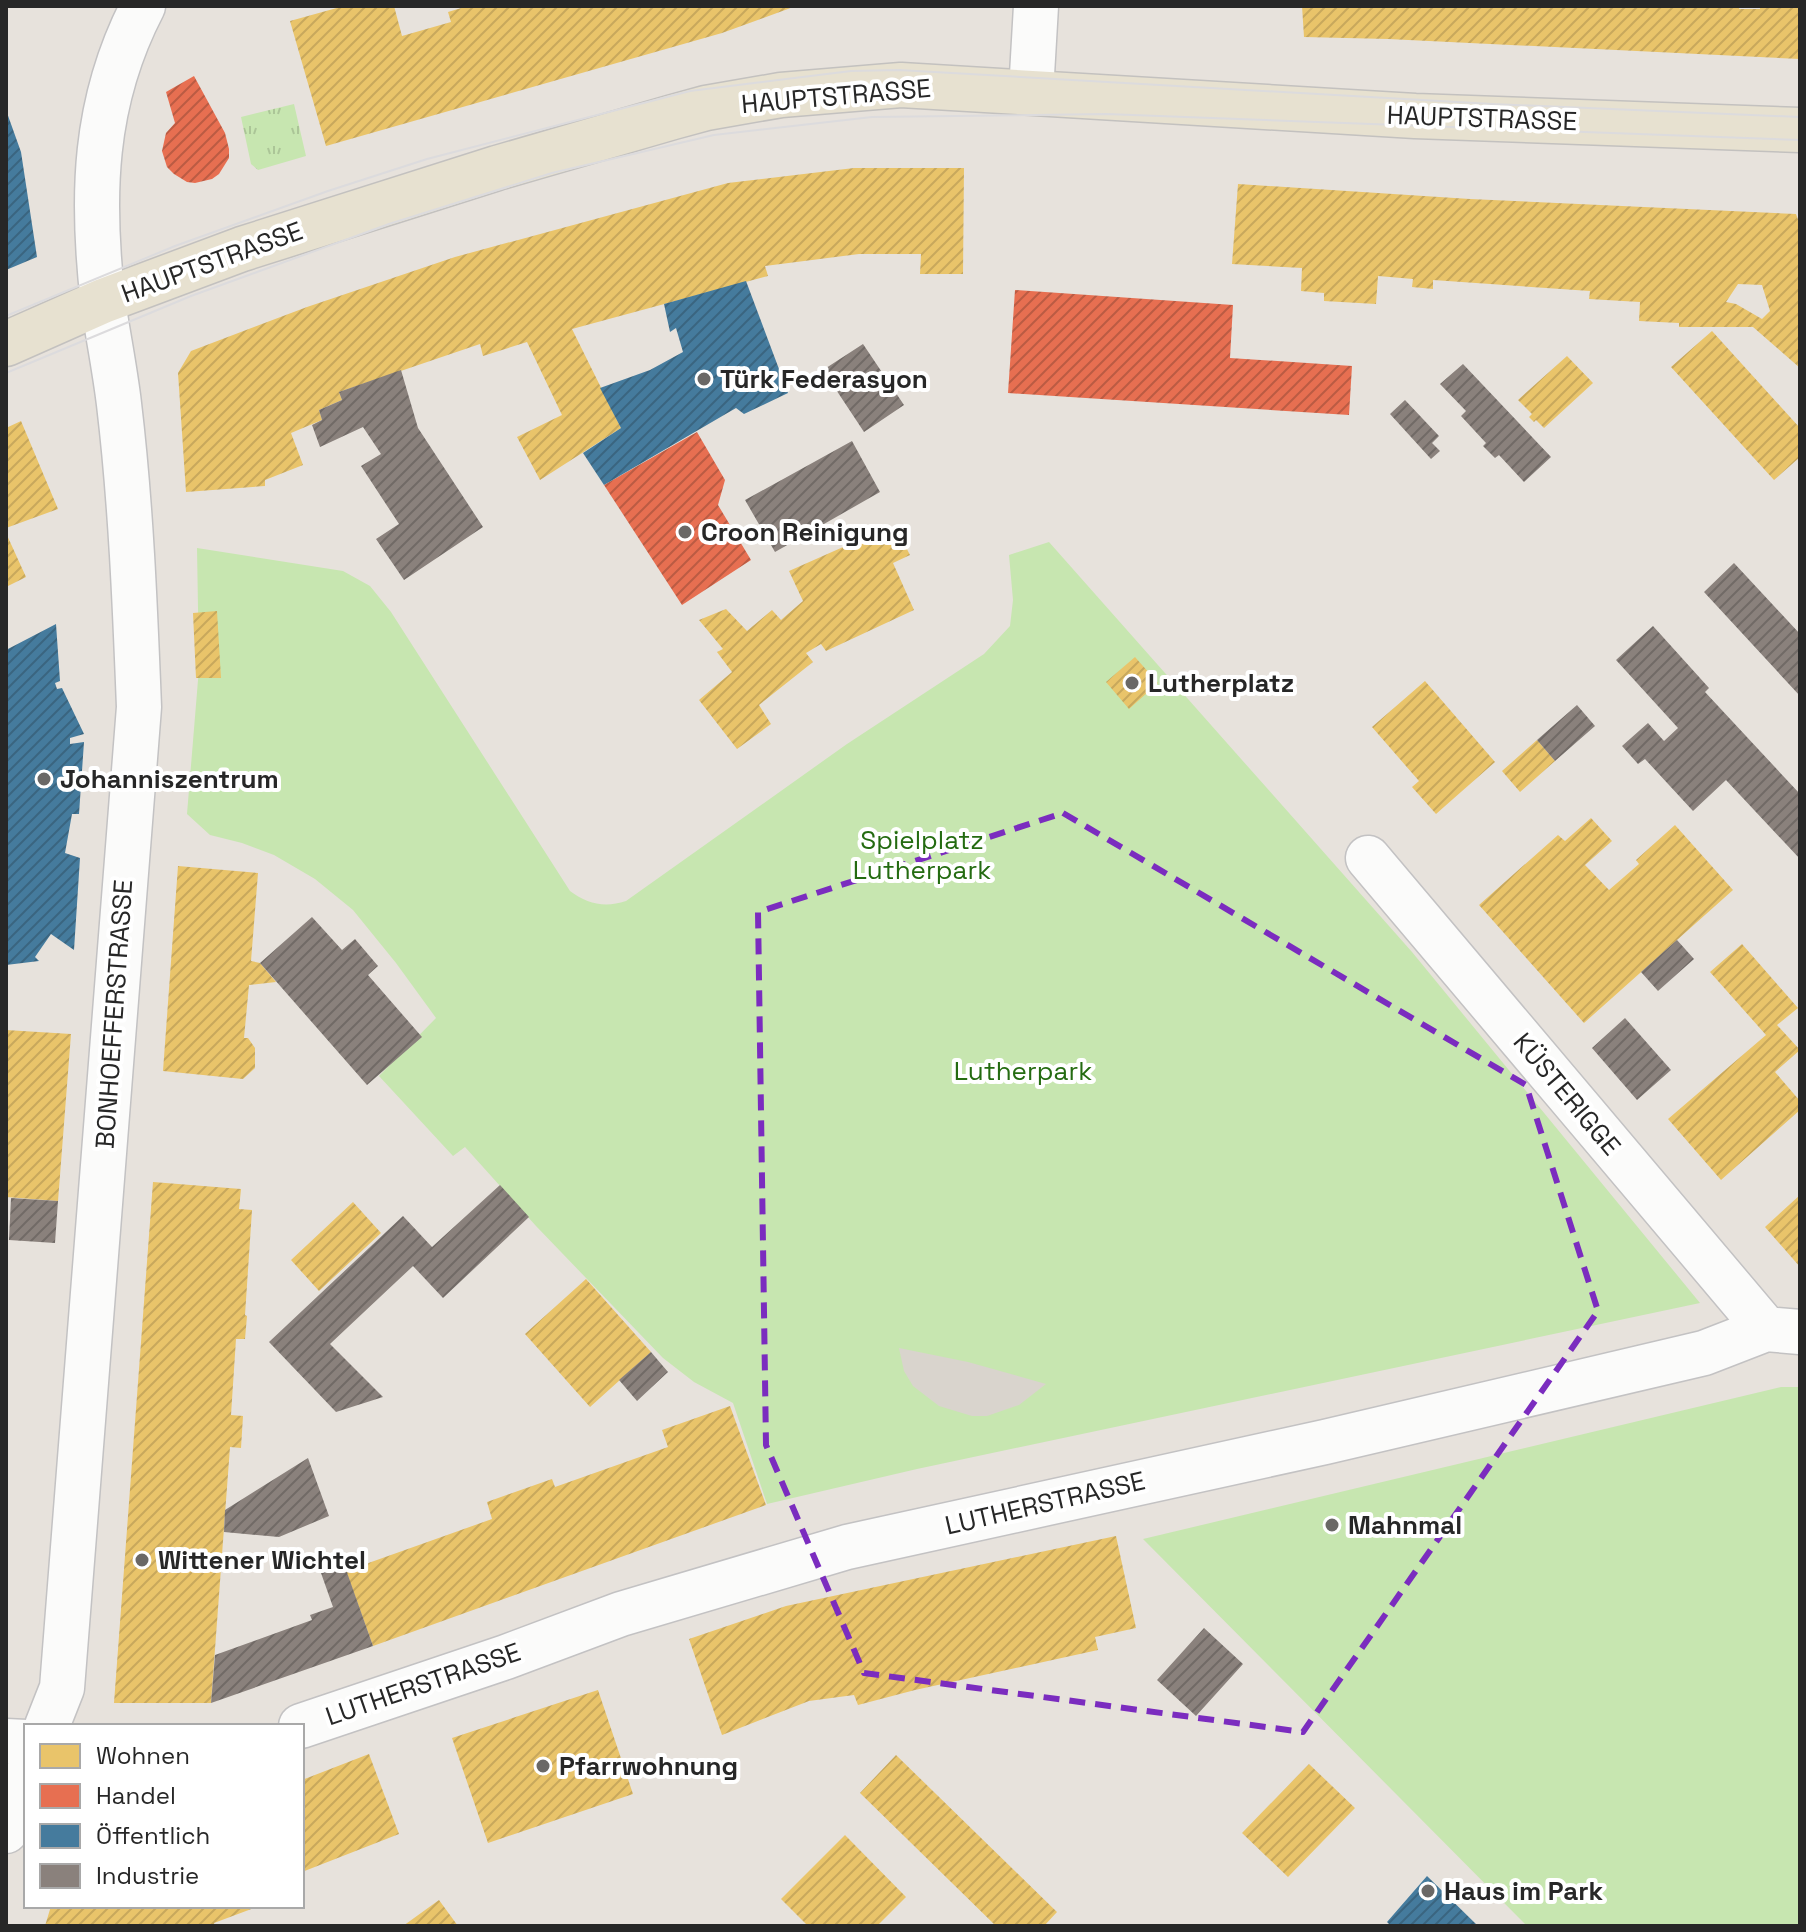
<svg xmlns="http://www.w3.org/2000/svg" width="1806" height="1932" viewBox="0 0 1806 1932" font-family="'Space Grotesk',sans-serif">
  <defs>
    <pattern id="grass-tufts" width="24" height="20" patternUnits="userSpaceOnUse" patternTransform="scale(2)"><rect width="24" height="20" fill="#c7e6b0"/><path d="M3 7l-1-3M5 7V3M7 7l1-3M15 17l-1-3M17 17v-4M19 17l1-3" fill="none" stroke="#abc597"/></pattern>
    <pattern id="homes-hatch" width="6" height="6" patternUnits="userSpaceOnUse" patternTransform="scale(2)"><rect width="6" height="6" fill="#e9c46a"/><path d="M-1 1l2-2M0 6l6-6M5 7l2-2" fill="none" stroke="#c8a85c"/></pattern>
    <pattern id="shops-hatch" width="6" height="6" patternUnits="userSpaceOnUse" patternTransform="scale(2)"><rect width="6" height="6" fill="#e76f51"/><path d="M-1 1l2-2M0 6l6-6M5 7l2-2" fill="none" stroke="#bb5b43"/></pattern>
    <pattern id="public-hatch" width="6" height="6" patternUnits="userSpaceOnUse" patternTransform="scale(2)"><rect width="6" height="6" fill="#457b9d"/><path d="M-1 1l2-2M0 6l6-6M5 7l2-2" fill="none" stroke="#3a6580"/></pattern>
    <pattern id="industry-hatch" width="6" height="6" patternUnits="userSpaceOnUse" patternTransform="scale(2)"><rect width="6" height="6" fill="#8a817c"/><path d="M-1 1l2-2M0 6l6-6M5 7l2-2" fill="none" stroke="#716a66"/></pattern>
  </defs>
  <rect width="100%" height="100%" fill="#e7e2dc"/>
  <path fill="url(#grass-tufts)" d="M 294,104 L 306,156 L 258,170 L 251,164 L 241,117 Z"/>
  <path fill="#c7e6b0" d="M 1049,542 L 1412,952 L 1700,1303 L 917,1469 L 767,1504 L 733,1403 L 694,1382 L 663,1358 L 536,1226 L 465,1147 L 453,1156 L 379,1076 L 436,1018 L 396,963 L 353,910 L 315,879 L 274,855 L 242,843 L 210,835 L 187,814 L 199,668 L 197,548 L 343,571 L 370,586 L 391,612 L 570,891 C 587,904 605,908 626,901 L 847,744 L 984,654 L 1010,626 L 1013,600 L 1009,555 Z
    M 1781,1387 L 1800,1387 L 1800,1926 L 1527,1926 L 1143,1539 Z"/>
  <path fill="#d9d4cd" d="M 899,1348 L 968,1362 L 1046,1384 L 1019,1405 L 987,1416 L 972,1416 L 939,1406 L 913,1386 L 904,1371 Z"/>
  <path fill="url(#homes-hatch)" fill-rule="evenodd" d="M 344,6 L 394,6 L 402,36 L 451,22 L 448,12 L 468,6 L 796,6 L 722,33 L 326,146 L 290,21 Z
    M 1302,6 L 1740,6 L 1739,9 L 1760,9 L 1760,6 L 1800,6 L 1800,59 L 1388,39 L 1304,37 Z
    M 854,168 L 964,168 L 963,274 L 920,274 L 921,254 L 859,254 L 765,266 L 768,276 L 572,329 L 621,428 L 540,480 L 517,437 L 562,415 L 527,342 L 483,356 L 480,344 L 339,392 L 342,400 L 319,410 L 322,420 L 291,433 L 303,465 L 265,480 L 265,486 L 186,492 L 178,373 L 191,351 L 307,307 L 455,257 L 728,183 Z
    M 1238,184 L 1470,199 L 1796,214 L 1800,225 L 1800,368 L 1753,327 L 1679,327 L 1679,323 L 1639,321 L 1640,302 L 1589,299 L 1590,291 L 1433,280 L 1433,289 L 1412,287 L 1413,279 L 1378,276 L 1376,304 L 1324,301 L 1324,293 L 1301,291 L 1302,268 L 1232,264 ZM 1738,284 L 1762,285 L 1770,311 L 1762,319 L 1736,304 L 1726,302 Z
    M 1712,331 L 1800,428 L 1800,457 L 1774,480 L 1671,367 Z
    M 1567,356 L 1593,383 L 1544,428 L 1536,420 L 1534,422 L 1529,417 L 1532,414 L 1518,400 Z
    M 21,421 L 58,509 L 6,528 L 6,428 Z
    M 896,528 L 910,555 L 893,563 L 914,610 L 826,651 L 821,644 L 806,653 L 813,662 L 759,705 L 771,724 L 737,749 L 699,700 L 732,672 L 717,652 L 723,649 L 699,620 L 726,609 L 747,631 L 772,610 L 781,620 L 803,601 L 789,571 L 877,532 L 880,537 Z
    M 6,533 L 26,577 L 6,587 Z
    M 217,611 L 221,678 L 196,678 L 193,613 Z
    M 1135,657 L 1158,683 L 1129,709 L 1106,682 Z
    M 1425,681 L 1495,762 L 1436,814 L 1412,787 L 1419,781 L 1372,727 Z
    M 1537,740 L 1555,761 L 1520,792 L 1502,771 Z
    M 1591,818 L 1612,841 L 1585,865 L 1609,890 L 1639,864 L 1636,860 L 1675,825 L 1733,890 L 1584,1023 L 1479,905 L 1558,835 L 1565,841 Z
    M 178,866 L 258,873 L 251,961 L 260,963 L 276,982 L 249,985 L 244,1038 L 248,1038 L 255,1048 L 255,1068 L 243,1079 L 163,1071 Z
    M 1742,944 L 1798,1008 L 1777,1025 L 1800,1050 L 1775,1072 L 1800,1101 L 1800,1110 L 1721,1180 L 1668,1119 L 1766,1035 L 1710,972 Z
    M 6,1030 L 71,1034 L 58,1201 L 6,1197 Z
    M 153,1182 L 241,1189 L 239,1209 L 252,1210 L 245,1315 L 247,1316 L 245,1339 L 236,1339 L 231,1415 L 243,1416 L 241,1448 L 230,1447 L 211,1703 L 114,1703 Z
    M 1800,1195 L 1800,1267 L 1765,1227 Z
    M 353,1202 L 381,1233 L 319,1291 L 291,1260 Z
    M 586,1279 L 651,1352 L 590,1407 L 525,1334 Z
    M 730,1406 L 766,1505 L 373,1646 L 346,1571 L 492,1519 L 487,1502 L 552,1479 L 555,1487 L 668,1447 L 662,1430 Z
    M 1116,1536 L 1136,1628 L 1095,1637 L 1098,1650 L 915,1690 L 858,1705 L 854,1695 L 809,1701 L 722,1735 L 689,1639 L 786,1606 Z
    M 598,1690 L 633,1794 L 488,1843 L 452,1738 Z
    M 369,1754 L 399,1834 L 302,1872 L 302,1780 Z
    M 896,1755 L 1057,1912 L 1044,1926 L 996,1926 L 860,1793 Z
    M 1309,1764 L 1355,1808 L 1288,1877 L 1242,1833 Z
    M 845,1835 L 906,1897 L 877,1926 L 808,1926 L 781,1899 Z
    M 439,1900 L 458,1926 L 403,1926 Z
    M 51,1906 L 259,1906 L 214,1923 L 215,1926 L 45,1926 Z"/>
  <path fill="url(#shops-hatch)" d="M 194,76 L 225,133 L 229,149 L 229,158 L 219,174 L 212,179 L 195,183 L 187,182 L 174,174 L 167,167 L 162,151 L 166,133 L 175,123 L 166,92 Z
    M 1015,290 L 1233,305 L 1230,358 L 1352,366 L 1349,415 L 1008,393 Z
    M 697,432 L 725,480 L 718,505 L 751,560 L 682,605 L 604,485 Z"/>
  <path fill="url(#public-hatch)" d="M 6,110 L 21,152 L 37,257 L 6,270 Z
    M 746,281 L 788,393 L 744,414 L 736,408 L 604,485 L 583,453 L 621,428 L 600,388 L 650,370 L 683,352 L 676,328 L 670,332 L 664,304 Z
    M 56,624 L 60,681 L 55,683 L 57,689 L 62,688 L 84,734 L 70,738 L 70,744 L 84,742 L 79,814 L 72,814 L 65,853 L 80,858 L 74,950 L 51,934 L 35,957 L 39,961 L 6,965 L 6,650 Z
    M 1427,1876 L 1478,1926 L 1391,1926 L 1387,1922 Z"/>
  <path fill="url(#industry-hatch)" d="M 863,344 L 904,405 L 864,432 L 823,370 Z
    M 1463,364 L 1551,457 L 1524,482 L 1499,455 L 1495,458 L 1483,446 L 1486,443 L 1461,416 L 1466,411 L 1440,384 Z
    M 401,370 L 418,428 L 483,527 L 404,580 L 376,539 L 399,524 L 361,466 L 381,454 L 363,427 L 320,447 L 312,425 L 322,420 L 319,410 L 342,400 L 339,392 Z
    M 1405,400 L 1439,436 L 1432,443 L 1440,451 L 1431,459 L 1390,414 Z
    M 852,441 L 880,492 L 775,552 L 745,500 Z
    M 1734,563 L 1800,634 L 1800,696 L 1704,592 Z
    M 1653,626 L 1709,688 L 1705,692 L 1800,794 L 1800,859 L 1726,780 L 1693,811 L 1645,759 L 1638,764 L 1622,746 L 1648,723 L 1664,741 L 1678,728 L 1616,660 Z
    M 1577,705 L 1595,726 L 1555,761 L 1537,740 Z
    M 312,917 L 342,950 L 355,939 L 378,966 L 368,975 L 422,1037 L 367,1085 L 260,963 Z
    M 1677,940 L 1694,959 L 1658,991 L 1641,972 Z
    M 1625,1018 L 1671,1070 L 1637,1100 L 1592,1048 Z
    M 500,1185 L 529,1217 L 443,1298 L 413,1266 L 330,1344 L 383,1397 L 336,1412 L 269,1342 L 403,1216 L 432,1247 Z
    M 11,1198 L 58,1201 L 55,1243 L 9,1240 Z
    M 651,1352 L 668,1372 L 637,1401 L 619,1380 Z
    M 308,1458 L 329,1516 L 279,1537 L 224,1532 L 225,1510 Z
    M 344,1564 L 373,1646 L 211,1703 L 215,1655 L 312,1620 L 310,1615 L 333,1607 L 321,1573 Z
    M 1204,1628 L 1243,1664 L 1196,1716 L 1157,1680 Z"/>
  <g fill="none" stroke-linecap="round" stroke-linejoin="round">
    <defs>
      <path id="minor" d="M 1031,92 L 1036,6
        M 1368,858 L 1766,1329
        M 47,1726 L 62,1688 L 139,707 C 135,606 131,504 119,404 C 115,370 108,336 103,302 C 91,197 93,102 143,6
        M 301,1726 L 506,1657 L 621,1614 L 847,1547 L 1325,1442 L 1704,1353 L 1766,1329 L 1800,1332
        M 6,1741 L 26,1742
        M 6,1831 L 26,1776"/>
      <path id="major" d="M 6,344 L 103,301 L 242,249 L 497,168 L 673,117 L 706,108 L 781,95 L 901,85 L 1415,116 L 1800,130"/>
    </defs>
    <use href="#minor" stroke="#c3c2c3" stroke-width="47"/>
    <use href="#major" stroke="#c3c1bf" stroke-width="47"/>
    <use href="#minor" stroke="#fbfbfa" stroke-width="44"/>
    <use href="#major" stroke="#e7e1d0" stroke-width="44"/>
    <path stroke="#dcdbdd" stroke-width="2" d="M 6,316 L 175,246 L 328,191 L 427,159 L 690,91 L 851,71 L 899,70 L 1492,104 L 1800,117
      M 6,373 L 191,296 L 389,224 L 552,173 L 714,135 L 872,117 L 1106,114 L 1800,140"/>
  </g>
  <path fill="none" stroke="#7b2cbf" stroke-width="6" stroke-dasharray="16 10" stroke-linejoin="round" d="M 1063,813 L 1526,1085 L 1598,1311 L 1303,1732 L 864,1673 L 766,1445 L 758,912 Z"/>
  <g fill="#6a6866" stroke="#fff" stroke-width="3">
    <circle cx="704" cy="379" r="8"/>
    <circle cx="685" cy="532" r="8"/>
    <circle cx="1132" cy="683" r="8"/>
    <circle cx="44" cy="779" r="8"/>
    <circle cx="1332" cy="1525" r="8"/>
    <circle cx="142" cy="1560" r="8"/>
    <circle cx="543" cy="1766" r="8"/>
    <circle cx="1428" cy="1891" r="8"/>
  </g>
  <g text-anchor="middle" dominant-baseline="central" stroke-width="8" stroke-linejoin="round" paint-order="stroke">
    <g font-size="26" fill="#272727" stroke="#fff">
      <text transform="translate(836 96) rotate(-5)">HAUPTSTRASSE</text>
      <text transform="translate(1482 118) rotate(2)">HAUPTSTRASSE</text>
      <text transform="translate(212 262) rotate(-20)">HAUPTSTRASSE</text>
      <text transform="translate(114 1014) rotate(-86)">BONHOEFFERSTRASSE</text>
      <text transform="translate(1567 1094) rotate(50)">KÜSTERIGGE</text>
      <text transform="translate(1045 1503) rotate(-13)">LUTHERSTRASSE</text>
      <text transform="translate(423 1684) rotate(-19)">LUTHERSTRASSE</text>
    </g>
    <g font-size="26" font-weight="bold" fill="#272727" stroke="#fff" text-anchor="start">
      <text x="720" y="379">Türk Federasyon</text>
      <text x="701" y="532">Croon Reinigung</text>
      <text x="1148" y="683">Lutherplatz</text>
      <text x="60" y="779">Johanniszentrum</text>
      <text x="1348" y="1525">Mahnmal</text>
      <text x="158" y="1560">Wittener Wichtel</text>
      <text x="559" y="1766">Pfarrwohnung</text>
      <text x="1444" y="1891">Haus im Park</text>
    </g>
    <g font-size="26" fill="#246b11" stroke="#fff">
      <text x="922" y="840">Spielplatz<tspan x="922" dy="30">Lutherpark</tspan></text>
      <text x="1023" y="1071">Lutherpark</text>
    </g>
  </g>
  <rect width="1806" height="1932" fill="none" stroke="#272727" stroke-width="16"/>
  <rect x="24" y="1724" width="280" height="184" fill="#ffffff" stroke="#a9a9a9" stroke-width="2"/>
  <rect x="40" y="1744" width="40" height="24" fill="#e9c46a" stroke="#a9a9a9" stroke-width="2"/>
  <text x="96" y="1764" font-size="24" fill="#272727">Wohnen</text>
  <rect x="40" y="1784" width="40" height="24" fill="#e76f51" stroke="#a9a9a9" stroke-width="2"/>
  <text x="96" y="1804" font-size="24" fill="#272727">Handel</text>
  <rect x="40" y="1824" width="40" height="24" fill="#457b9d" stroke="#a9a9a9" stroke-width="2"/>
  <text x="96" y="1844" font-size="24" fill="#272727">Öffentlich</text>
  <rect x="40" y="1864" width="40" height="24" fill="#8a817c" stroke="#a9a9a9" stroke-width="2"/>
  <text x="96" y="1884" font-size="24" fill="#272727">Industrie</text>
</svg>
